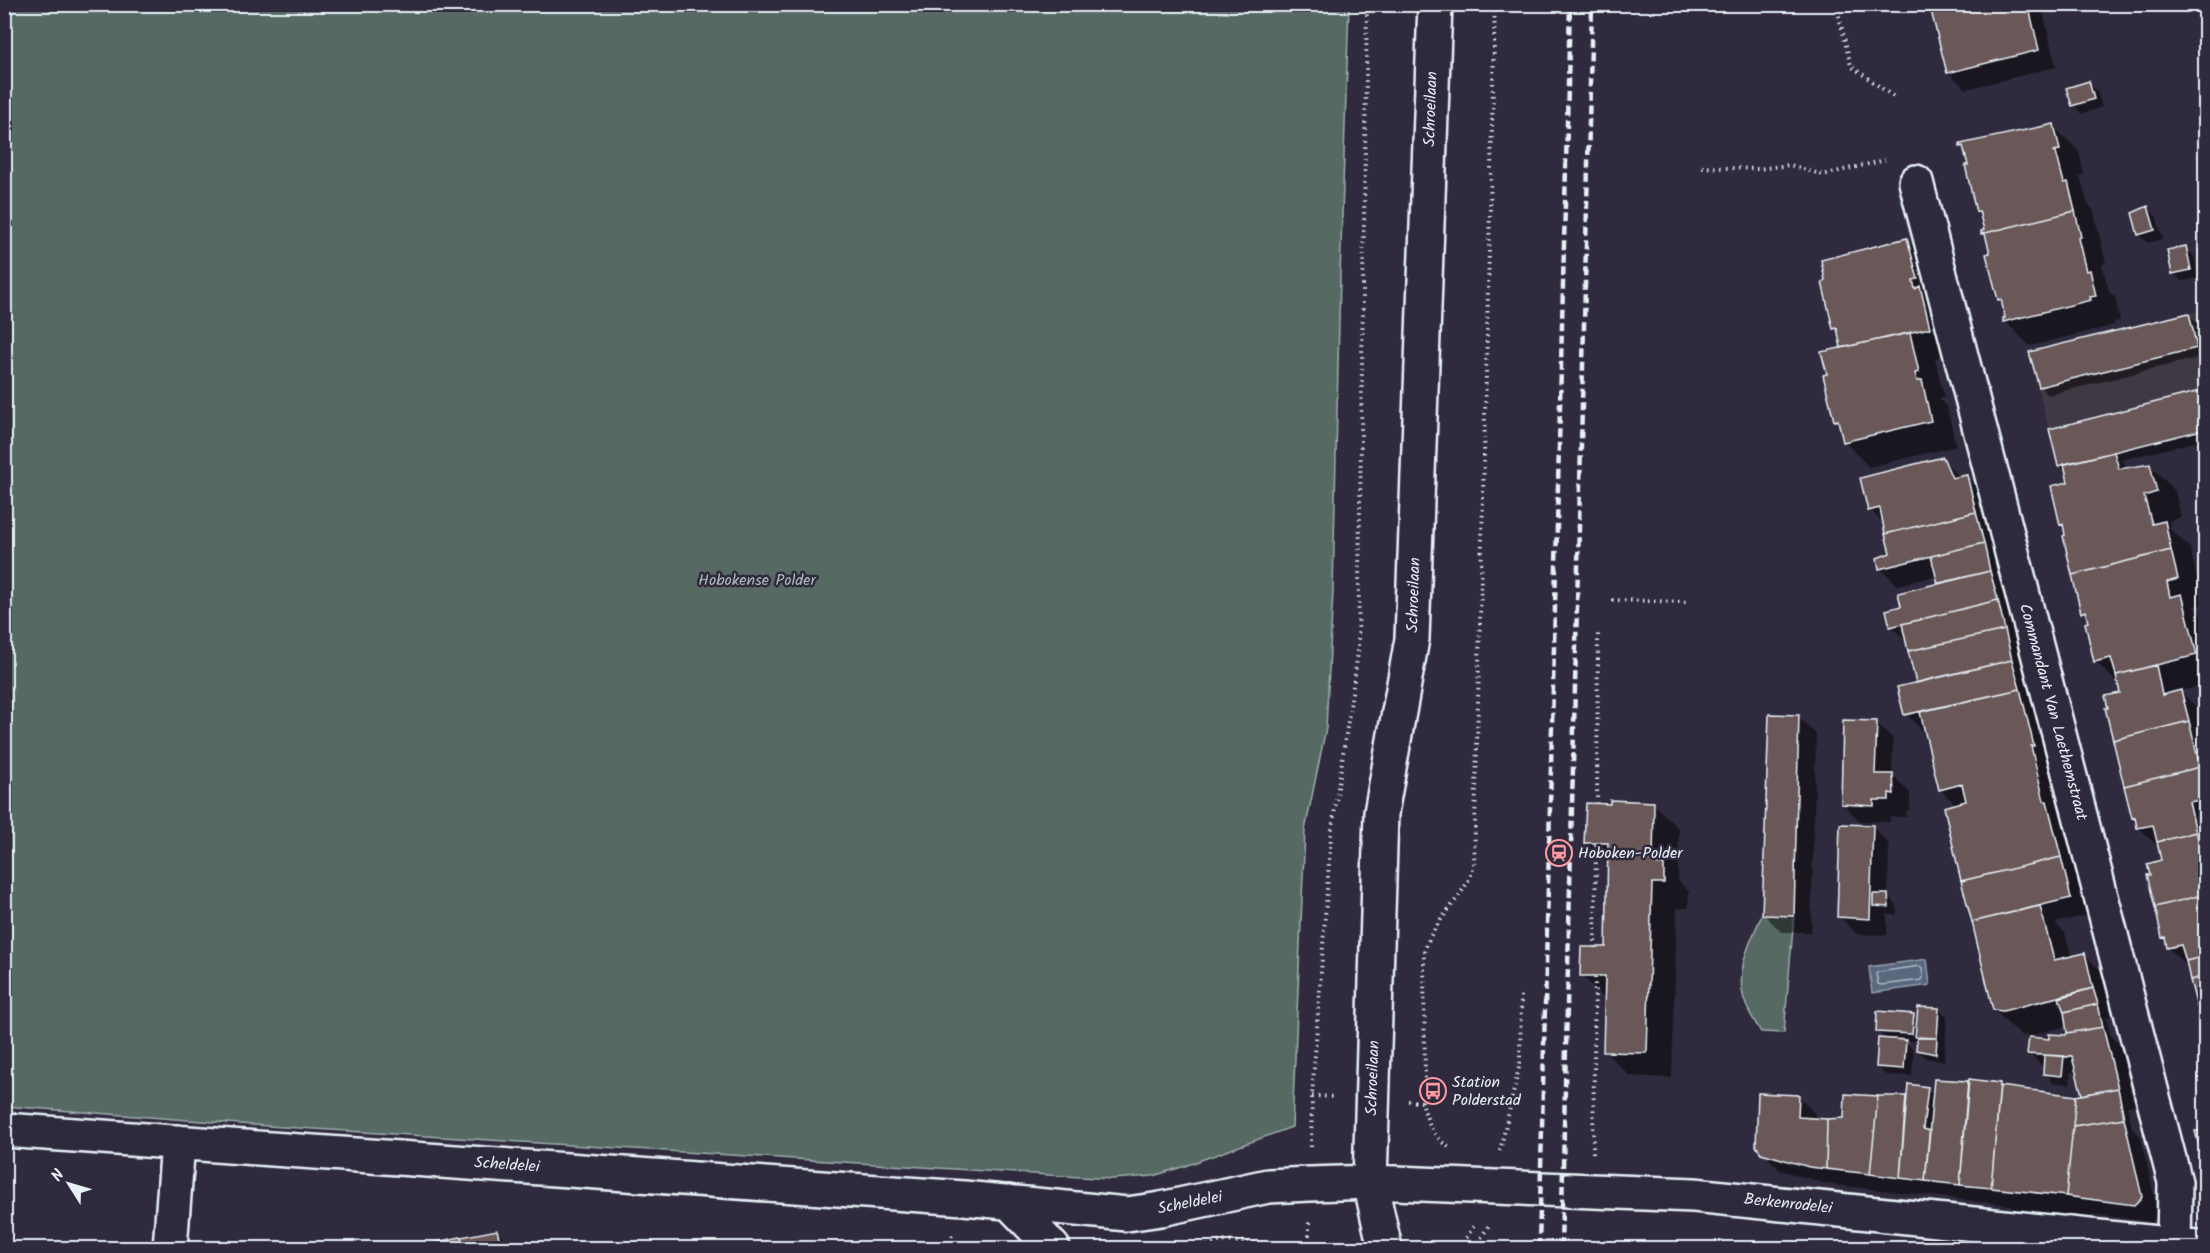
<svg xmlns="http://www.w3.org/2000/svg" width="2210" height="1253" viewBox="0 0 2210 1253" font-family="Kalam,sans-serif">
  <rect width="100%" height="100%" fill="#2f2a3d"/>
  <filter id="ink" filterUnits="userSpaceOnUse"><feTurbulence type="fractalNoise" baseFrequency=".0167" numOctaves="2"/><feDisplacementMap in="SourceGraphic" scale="12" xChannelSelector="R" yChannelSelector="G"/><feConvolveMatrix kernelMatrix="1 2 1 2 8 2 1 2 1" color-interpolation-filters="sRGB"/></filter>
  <g filter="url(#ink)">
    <path fill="#413845" d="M 2205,309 L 2205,429 L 2058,466 L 2029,352 Z"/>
    <path fill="#566a64" stroke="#9faeae" stroke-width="1.5" d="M 4,5 L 1349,5 L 1340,276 L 1333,591 L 1326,728 L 1305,830 L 1292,1127 L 1182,1167 L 1153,1176 L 1112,1179 L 267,1126 L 5,1106 Z
      M 1762,915 L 1794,916 L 1784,1033 L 1761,1032 C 1756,1023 1748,1012 1745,1002 C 1734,972 1750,942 1762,915 Z"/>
    <path fill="#5a677e" stroke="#939eaf" stroke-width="1.5" d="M 1927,959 L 1930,985 L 1872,993 L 1869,967 Z"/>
    <path fill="#0007" d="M 1932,4 L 2041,4 L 2056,67 L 1966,89 L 1948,72 Z
      M 2088,83 L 2097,91 L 2102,107 L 2082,114 L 2074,105 Z
      M 2053,126 L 2079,151 L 2084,175 L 2078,176 L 2081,179 L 2087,203 L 2093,209 L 2106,263 L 2102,264 L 2109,292 L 2115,297 L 2120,321 L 2114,322 L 2115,325 L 2030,346 L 2005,321 L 2007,319 L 2004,304 L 1999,299 L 1988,238 L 1983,234 L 1986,231 L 1982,216 L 1977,211 Z
      M 2147,207 L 2156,216 L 2163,239 L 2148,243 L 2139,235 Z
      M 1907,240 L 1932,265 L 1954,353 L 1935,358 L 1944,397 L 1939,399 L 1947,407 L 1956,446 L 1869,467 L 1844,441 L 1841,426 L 1836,420 L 1829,375 L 1843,350 L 1839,333 L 1835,328 Z
      M 2186,248 L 2194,256 L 2198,278 L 2182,281 L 2173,273 Z
      M 2189,315 L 2197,323 L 2205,356 L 2048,395 L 2040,387 Z
      M 2204,392 L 2206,394 L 2206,450 L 2203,440 L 2121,460 L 2129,469 L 2150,465 L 2175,491 L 2181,517 L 2169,521 L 2171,530 L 2190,548 L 2203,604 L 2193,607 L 2206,619 L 2206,685 L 2180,691 L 2198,709 L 2206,740 L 2206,1036 L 2188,964 L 2186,965 L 2168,948 L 2167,941 L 2164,937 L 2151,876 L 2163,861 L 2159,844 L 2156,845 L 2139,828 L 2137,821 L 2133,817 L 2122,694 L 2120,686 L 2095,661 L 2090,623 L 2088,617 L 2083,612 L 2065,528 L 2061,524 L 2070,483 L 2068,473 L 2060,465 Z
      M 1942,458 L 1960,478 L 1966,477 L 1984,494 L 2000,560 L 1994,561 L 1998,581 L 2007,590 L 2086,882 L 2080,884 L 2087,915 L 2055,923 L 2065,933 L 2072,958 L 2085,955 L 2110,980 L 2118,1014 L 2106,1017 L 2111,1037 L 2120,1045 L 2134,1105 L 2127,1106 L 2132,1128 L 2141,1137 L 2158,1215 L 2152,1222 L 2092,1214 L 2091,1221 L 2018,1213 L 2010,1205 L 1827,1184 L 1780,1170 L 1762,1152 L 1798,1096 L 1815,1114 L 1815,1120 L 1845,1120 L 1846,1095 L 1907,1098 L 1927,1089 L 1934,1096 L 1935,1081 L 1999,1084 L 2003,1088 L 2076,1097 L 2083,1096 L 2078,1073 L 2071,1072 L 2070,1084 L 2053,1082 L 2045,1073 L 2045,1069 L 2029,1053 L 2050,1041 L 2067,1037 L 2067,1026 L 2029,1036 L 2020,1035 L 1994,1010 L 1945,808 L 1956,805 L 1940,789 L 1926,731 L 1923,731 L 1906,714 L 1918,684 L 1908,643 L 1891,626 L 1903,607 L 1939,585 L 1937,576 L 1898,585 L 1880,568 L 1892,554 L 1885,525 L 1870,510 Z
      M 1798,717 L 1816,734 L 1811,932 L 1781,932 L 1764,914 Z
      M 1876,722 L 1893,739 L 1892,775 L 1910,793 L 1910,810 L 1906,810 L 1906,817 L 1890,817 L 1890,822 L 1860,821 L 1843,804 Z
      M 1653,804 L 1679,829 L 1678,880 L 1689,892 L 1688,908 L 1677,908 L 1672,1078 L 1630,1076 L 1604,1051 L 1606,1000 L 1582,976 L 1608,949 L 1610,866 L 1585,842 Z
      M 1872,826 L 1889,844 L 1888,896 L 1896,904 L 1897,915 L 1887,914 L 1887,935 L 1856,934 L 1839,916 Z
      M 1939,1009 L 1947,1017 L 1944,1061 L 1926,1058 L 1918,1050 L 1917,1041 L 1904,1041 L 1914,1050 L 1912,1076 L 1886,1075 L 1877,1066 L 1887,1040 L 1878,1031 L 1913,1015 L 1918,1020 Z
      M 497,1231 L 514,1248 L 430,1248 L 429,1246 Z"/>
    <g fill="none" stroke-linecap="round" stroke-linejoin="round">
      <path stroke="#afbac7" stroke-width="1.5" d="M 1920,966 L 1922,968 L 1923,977 L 1922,980 L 1881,985 L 1878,984 L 1876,974 L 1878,972 Z"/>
    </g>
    <path fill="#6a5858" stroke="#e8f1f8" stroke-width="1.5" d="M 1938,4 L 2028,4 L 2039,50 L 1947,73 L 1930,7 Z
      M 2089,81 L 2094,99 L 2072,106 L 2066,88 Z
      M 2054,124 L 2060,150 L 2053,151 L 2056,152 L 2064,183 L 2068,182 L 2075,211 L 1981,234 L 1981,231 L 1984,230 L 1979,211 L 1976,212 L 1965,165 L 1968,165 L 1963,146 L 1960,147 L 1960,144 Z
      M 2148,206 L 2155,230 L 2138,235 L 2132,213 Z
      M 2075,211 L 2081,237 L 2078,238 L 2086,271 L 2090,270 L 2096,296 L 2090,297 L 2091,300 L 2003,322 L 2003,318 L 2005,318 L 2001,299 L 1998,300 L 1986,254 L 1990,253 L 1985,234 L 1981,234 Z
      M 2201,232 L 2206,232 L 2206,253 L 2200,253 Z
      M 1907,238 L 1918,279 L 1913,280 L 1915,289 L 1920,286 L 1930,328 L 1841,348 L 1837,328 L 1833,329 L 1822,282 L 1825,280 L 1821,260 Z
      M 2186,246 L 2191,270 L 2172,274 L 2167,250 Z
      M 2200,253 L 2206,253 L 2206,282 Z
      M 2189,313 L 2197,348 L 2039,387 L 2029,352 Z
      M 1910,333 L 1919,372 L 1915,373 L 1917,381 L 1922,380 L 1931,421 L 1843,442 L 1838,420 L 1834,421 L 1823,375 L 1827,374 L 1821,352 Z
      M 2204,390 L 2206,429 L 2058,466 L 2049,429 Z
      M 2114,452 L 2119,469 L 2150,464 L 2157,492 L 2144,496 L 2152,524 L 2165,521 L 2171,550 L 2072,575 L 2063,536 L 2065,535 L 2063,524 L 2060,525 L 2051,486 L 2068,482 L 2064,464 Z
      M 1943,457 L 1952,478 L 1967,475 L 1976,512 L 1885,534 L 1880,508 L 1868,511 L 1860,478 Z
      M 1976,512 L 1984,543 L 1879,569 L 1877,558 L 1890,553 L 1885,534 Z
      M 1984,543 L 1990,571 L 1938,584 L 1931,556 Z
      M 2171,550 L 2178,579 L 2167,582 L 2170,597 L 2182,594 L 2197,655 L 2116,675 L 2111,658 L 2094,662 L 2085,623 L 2088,622 L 2085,611 L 2081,613 L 2072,575 Z
      M 1990,571 L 1998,600 L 1890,627 L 1886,610 L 1901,606 L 1898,593 Z
      M 1998,600 L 2005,630 L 1908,651 L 1902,624 Z
      M 2005,630 L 2012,660 L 1916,683 L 1908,651 Z
      M 2012,660 L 2020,689 L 1904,715 L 1897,687 Z
      M 2156,665 L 2162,695 L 2181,690 L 2189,721 L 2113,740 L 2105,708 L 2108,708 L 2105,696 L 2120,693 L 2116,675 Z
      M 2020,689 L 2034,746 L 2031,746 L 2044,801 L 2047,801 L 2061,857 L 1961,881 L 1944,807 L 1966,801 L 1962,784 L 1939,790 L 1920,712 Z
      M 1769,714 L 1799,715 L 1794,916 L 1762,915 Z
      M 1843,720 L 1877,721 L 1875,774 L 1893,774 L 1894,794 L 1889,793 L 1889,800 L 1874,800 L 1874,806 L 1841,804 Z
      M 2189,721 L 2200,767 L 2124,786 L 2113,740 Z
      M 2200,767 L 2206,789 L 2206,799 L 2189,802 L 2196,832 L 2157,842 L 2153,825 L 2137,828 L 2135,817 L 2132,818 L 2124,786 Z
      M 1610,800 L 1654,802 L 1653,864 L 1664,865 L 1664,883 L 1652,883 L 1647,1053 L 1603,1052 L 1605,976 L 1580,976 L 1581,947 L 1606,947 L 1608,843 L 1584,843 L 1586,803 L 1610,804 Z
      M 1840,824 L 1873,825 L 1870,919 L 1837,917 Z
      M 2196,832 L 2206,862 L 2206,894 L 2155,907 L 2147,875 L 2150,875 L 2147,864 L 2161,860 L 2157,842 Z
      M 2061,857 L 2071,898 L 1972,922 L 1961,881 Z
      M 1873,894 L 1888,894 L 1889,907 L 1873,906 Z
      M 2206,894 L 2206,956 L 2186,961 L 2181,945 L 2167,948 L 2165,937 L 2162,938 L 2155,907 Z
      M 2040,906 L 2054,960 L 2085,953 L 2093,988 L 2003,1011 L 1993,1010 L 1972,922 Z
      M 2206,956 L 2206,976 L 2190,980 L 2186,961 Z
      M 2206,976 L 2206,1042 L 2190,980 Z
      M 2093,988 L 2098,1004 L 2064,1012 L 2059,998 Z
      M 2098,1004 L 2103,1027 L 2067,1033 L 2064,1012 Z
      M 1918,1007 L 1939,1008 L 1937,1038 L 1915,1037 Z
      M 1877,1011 L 1914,1014 L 1912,1034 L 1876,1032 Z
      M 2103,1027 L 2118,1088 L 2082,1095 L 2072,1057 L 2027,1054 L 2029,1037 L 2049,1039 L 2049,1034 L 2066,1035 L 2067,1033 Z
      M 1878,1038 L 1906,1040 L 1904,1069 L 1876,1067 Z
      M 1917,1038 L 1937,1038 L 1936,1054 L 1916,1050 Z
      M 2044,1055 L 2064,1056 L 2062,1076 L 2043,1074 Z
      M 1934,1079 L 1968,1081 L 1960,1185 L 1925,1181 Z
      M 1969,1079 L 2000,1083 L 1991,1188 L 1960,1185 Z
      M 1908,1084 L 1928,1087 L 1923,1129 L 1930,1131 L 1925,1181 L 1900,1178 Z
      M 2000,1086 L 2076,1096 L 2066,1196 L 1991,1188 Z
      M 2118,1088 L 2124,1118 L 2073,1126 L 2076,1096 Z
      M 1758,1093 L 1799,1095 L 1798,1117 L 1827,1119 L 1826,1169 L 1809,1167 L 1761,1153 L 1756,1146 Z
      M 1845,1094 L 1878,1096 L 1870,1174 L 1826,1169 L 1827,1119 L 1844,1118 Z
      M 1878,1096 L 1906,1096 L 1900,1178 L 1870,1174 Z
      M 2124,1118 L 2142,1197 L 2134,1205 L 2066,1196 L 2073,1126 Z
      M 2195,1131 L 2206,1131 L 2206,1172 Z
      M 497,1230 L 502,1248 L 464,1248 L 461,1237 Z
      M 461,1237 L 464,1248 L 428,1248 L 427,1244 Z
      M 76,1243 L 87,1248 L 51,1248 Z"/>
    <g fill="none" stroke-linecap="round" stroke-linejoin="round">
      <defs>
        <path id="minor" d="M 1916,182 L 2175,1182 L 2174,1248
          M 4,1130 L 964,1198 L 1127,1214 L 1161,1209 L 1268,1186 L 1310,1184 L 1370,1182 L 1694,1195 L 2206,1248
          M 1009,1202 L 1053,1248
          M 170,1248 L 178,1142
          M 1385,1248 L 1370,1182 L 1381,813 L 1412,639 L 1435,4"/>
      </defs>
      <use href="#minor" stroke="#e8f1f8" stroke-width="38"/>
      <path stroke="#e8f1f8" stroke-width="4" stroke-dasharray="1.5 4.5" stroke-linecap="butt" d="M 1836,4 L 1851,66 L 1894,97
        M 1702,167 L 1758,169 L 1790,165 L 1823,175 L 1885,160
        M 1612,600 L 1690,602
        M 1597,804 L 1598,631
        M 1595,948 L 1596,843
        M 1312,1096 L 1335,1097
        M 1408,1101 L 1422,1102 C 1427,1120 1432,1137 1449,1147
        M 1422,1102 L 1425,1084 L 1424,953 C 1432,921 1464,899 1474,867 L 1495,4
        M 1311,1147 L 1312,1096 L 1331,835 L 1358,653 L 1367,4
        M 1500,1151 L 1520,1063 L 1521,992
        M 1593,1153 L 1595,977
        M 947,1248 L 952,1235
        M 1201,1248 L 1221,1241 L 1346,1248
        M 1309,1248 L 1309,1220
        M 1460,1248 L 1475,1224
        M 1475,1248 L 1489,1225"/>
      <use href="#minor" stroke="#2f2a3d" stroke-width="33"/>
      <path stroke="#e8f1f8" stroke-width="4.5" stroke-dasharray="9 4.5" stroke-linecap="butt" d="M 1539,1248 L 1570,4
        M 1561,1248 L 1592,4"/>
    </g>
  </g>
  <defs>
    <symbol id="station-ring" viewBox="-11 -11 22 22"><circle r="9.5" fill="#2f2a3d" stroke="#ff9aa2" stroke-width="1.5"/><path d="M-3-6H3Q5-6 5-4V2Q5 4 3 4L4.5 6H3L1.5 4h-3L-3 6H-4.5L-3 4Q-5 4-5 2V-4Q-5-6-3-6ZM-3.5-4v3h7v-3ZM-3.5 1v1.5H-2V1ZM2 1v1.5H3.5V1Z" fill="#ff9aa2"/></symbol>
    <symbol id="bus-ring" viewBox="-11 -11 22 22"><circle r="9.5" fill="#2f2a3d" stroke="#ff9aa2" stroke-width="1.5"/><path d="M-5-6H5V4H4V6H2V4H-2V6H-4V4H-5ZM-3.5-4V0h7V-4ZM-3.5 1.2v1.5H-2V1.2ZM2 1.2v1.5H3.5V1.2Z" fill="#ff9aa2"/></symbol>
  </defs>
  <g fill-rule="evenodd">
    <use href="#station-ring" x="1544" y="838" width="30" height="30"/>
    <use href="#bus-ring" x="1418" y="1076" width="30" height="30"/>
  </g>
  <g text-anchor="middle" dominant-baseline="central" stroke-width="5" stroke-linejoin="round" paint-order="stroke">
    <g font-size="16" fill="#e8f1f8" stroke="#2f2a3d">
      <text transform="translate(1431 109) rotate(-88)">Schroeilaan</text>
      <text transform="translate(1414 595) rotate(-88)">Schroeilaan</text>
      <text transform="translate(2053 712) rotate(75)">Commandant Van Laethemstraat</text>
      <text transform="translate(1373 1078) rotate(-88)">Schroeilaan</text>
      <text transform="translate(507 1165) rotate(4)">Scheldelei</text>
      <text transform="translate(1190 1203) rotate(-11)">Scheldelei</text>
      <text transform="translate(1788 1204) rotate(6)">Berkenrodelei</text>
    </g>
    <g font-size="16" fill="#aebbbd" stroke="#2f2a3d">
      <text x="757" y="580">Hobokense Polder</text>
    </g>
    <g font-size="16" fill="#e8f1f8" stroke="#2f2a3d" text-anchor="start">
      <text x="1578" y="853">Hoboken-Polder</text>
      <text x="1452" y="1082">Station<tspan x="1452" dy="18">Polderstad</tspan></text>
    </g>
  </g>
  <rect width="2210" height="1253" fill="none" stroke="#2f2a3d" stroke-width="24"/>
  <rect x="12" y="12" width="2186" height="1229" fill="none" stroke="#e8f1f8" stroke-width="2" filter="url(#ink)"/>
  <g transform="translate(69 1184) rotate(307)" stroke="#2f2a3d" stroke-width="4.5" paint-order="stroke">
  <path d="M0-4.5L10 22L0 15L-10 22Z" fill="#e8f1f8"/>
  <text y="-9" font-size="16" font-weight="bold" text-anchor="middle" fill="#e8f1f8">N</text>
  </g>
</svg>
